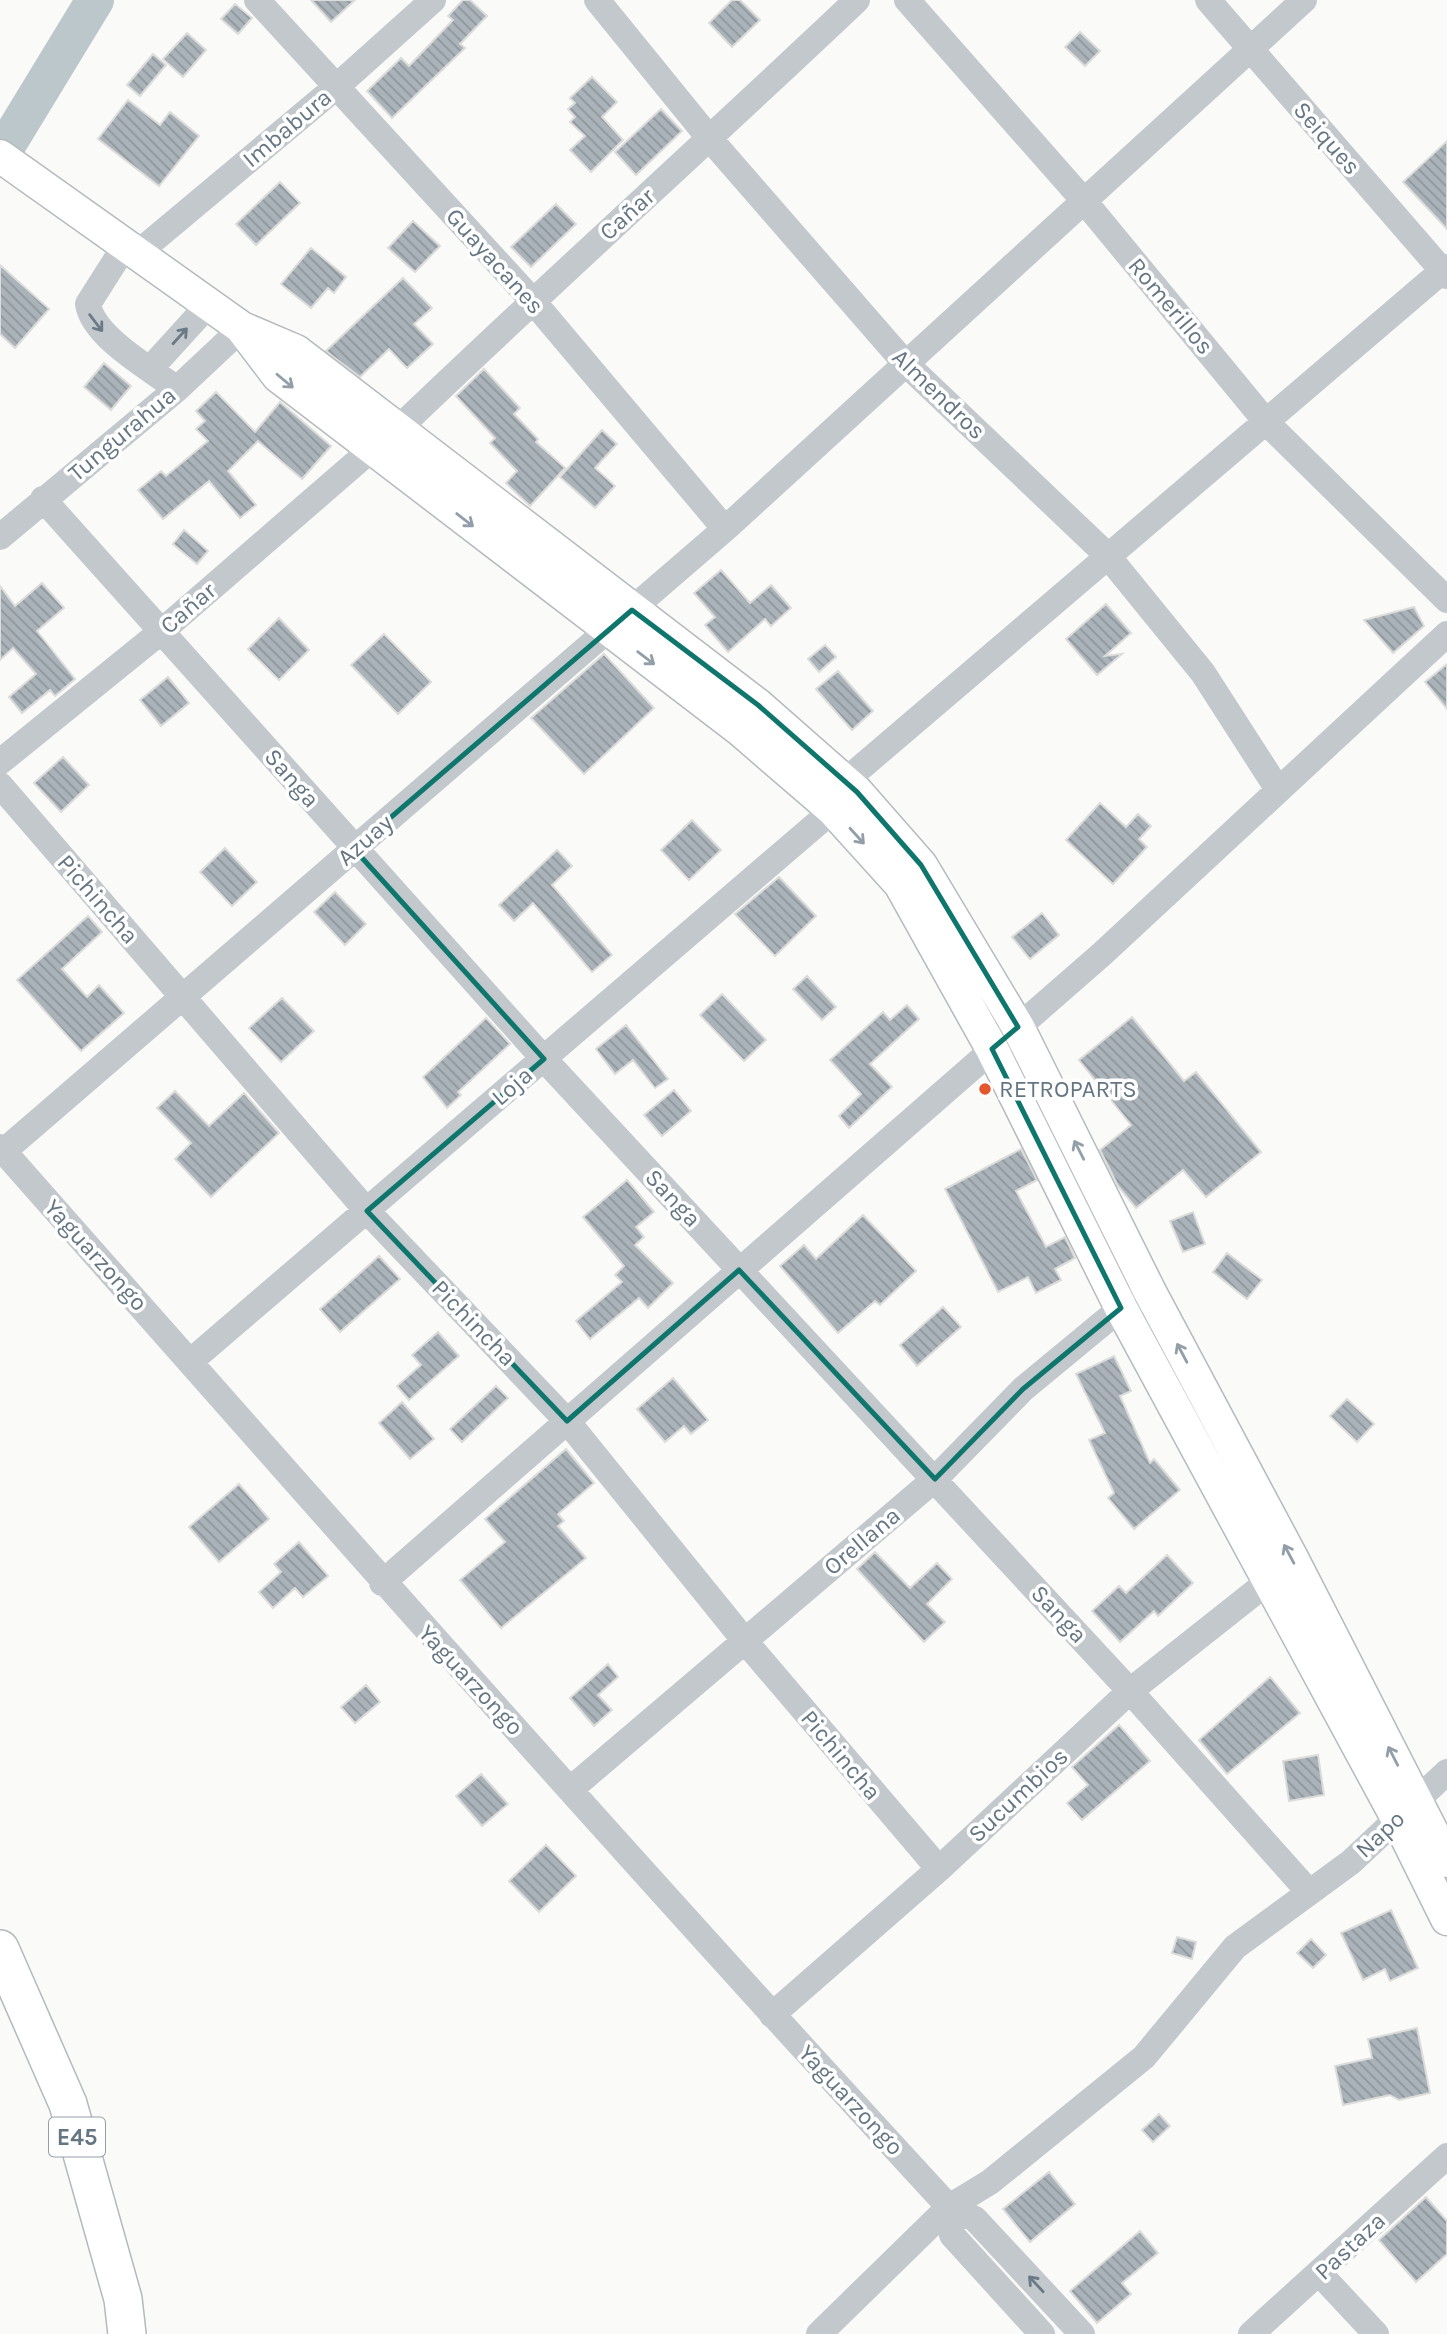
<svg xmlns="http://www.w3.org/2000/svg" width="1447" height="2334" viewBox="0 0 1447 2334" font-family="Karla,sans-serif">
  <defs>
    <pattern id="building-back-hatch" width="6" height="6" patternUnits="userSpaceOnUse" patternTransform="scale(1.75)"><rect width="6" height="6" fill="#aab3b9"/><path d="M-1 5l2 2M0 0l6 6M5-1l2 2" fill="none" stroke="#8e969c"/></pattern>
  </defs>
  <rect width="100%" height="100%" fill="#fafaf8"/>
  <g fill="none" stroke-linecap="round" stroke-linejoin="round">
    <path stroke="#bbc7cb" stroke-width="38" d="M 0,156 L 95,0"/>
  </g>
  <path fill="url(#building-back-hatch)" stroke="#dcdcda" stroke-width="2" d="M 311,0 L 355,0 L 331,22 Z
    M 463,0 L 470,0 L 487,16 L 460,44 L 465,48 L 392,118 L 367,91 L 401,58 L 409,66 L 453,20 L 448,16 Z
    M 732,0 L 740,0 L 760,20 L 732,47 L 709,23 Z
    M 235,4 L 252,18 L 238,34 L 221,19 Z
    M 1080,32 L 1100,51 L 1085,66 L 1065,47 Z
    M 187,33 L 206,50 L 183,77 L 163,59 Z
    M 153,54 L 166,65 L 140,96 L 127,85 Z
    M 592,77 L 617,102 L 602,117 L 623,140 L 591,172 L 570,150 L 585,136 L 570,122 L 575,117 L 568,109 L 575,103 L 570,98 Z
    M 128,100 L 160,125 L 170,112 L 199,136 L 159,186 L 98,139 Z
    M 661,109 L 682,131 L 636,175 L 615,152 Z
    M 1447,141 L 1447,229 L 1403,182 Z
    M 280,182 L 300,203 L 256,245 L 236,224 Z
    M 556,204 L 576,224 L 531,267 L 511,247 Z
    M 413,221 L 440,246 L 415,272 L 388,248 Z
    M 311,248 L 346,277 L 334,293 L 328,288 L 311,308 L 281,284 Z
    M 0,265 L 49,309 L 15,348 L 0,334 Z
    M 403,278 L 432,308 L 414,324 L 433,344 L 407,368 L 389,349 L 360,377 L 326,351 Z
    M 104,363 L 131,386 L 111,410 L 84,387 Z
    M 484,369 L 520,408 L 514,414 L 538,439 L 536,442 L 565,468 L 530,506 L 506,483 L 517,471 L 490,443 L 495,438 L 456,396 Z
    M 216,392 L 255,432 L 280,402 L 331,446 L 302,479 L 258,441 L 228,471 L 256,505 L 240,518 L 209,481 L 163,519 L 138,490 L 161,471 L 166,476 L 208,441 L 196,429 L 205,421 L 196,411 Z
    M 602,430 L 617,444 L 595,468 L 615,486 L 595,508 L 560,477 Z
    M 184,530 L 208,551 L 197,564 L 173,544 Z
    M 721,570 L 750,603 L 771,585 L 791,608 L 771,626 L 765,619 L 728,652 L 705,625 L 715,617 L 694,593 Z
    M 42,583 L 64,608 L 37,631 L 75,679 L 55,696 L 50,690 L 22,713 L 9,697 L 36,674 L 13,648 L 0,660 L 0,586 L 15,606 Z
    M 1106,604 L 1131,633 L 1105,656 L 1122,654 L 1097,675 L 1066,639 Z
    M 1414,607 L 1424,626 L 1393,653 L 1364,620 Z
    M 279,618 L 309,650 L 279,680 L 248,649 Z
    M 384,634 L 431,682 L 398,714 L 351,665 Z
    M 825,645 L 836,657 L 819,672 L 808,659 Z
    M 604,654 L 654,708 L 584,774 L 531,718 Z
    M 1447,664 L 1447,709 L 1425,682 Z
    M 838,671 L 873,711 L 852,730 L 816,689 Z
    M 168,677 L 189,703 L 161,726 L 140,700 Z
    M 63,757 L 89,785 L 61,812 L 34,783 Z
    M 1100,803 L 1126,827 L 1138,814 L 1151,826 L 1139,839 L 1147,847 L 1113,884 L 1066,840 Z
    M 692,820 L 721,850 L 689,880 L 661,850 Z
    M 225,848 L 257,882 L 232,906 L 200,872 Z
    M 557,850 L 572,866 L 552,885 L 612,955 L 592,972 L 533,903 L 514,921 L 499,905 Z
    M 779,877 L 816,916 L 775,956 L 735,914 Z
    M 335,892 L 366,924 L 345,945 L 314,912 Z
    M 1042,913 L 1059,935 L 1030,959 L 1012,937 Z
    M 88,916 L 102,932 L 62,969 L 87,997 L 99,985 L 124,1013 L 81,1051 L 17,980 Z
    M 807,976 L 836,1007 L 822,1020 L 793,989 Z
    M 722,994 L 766,1040 L 744,1061 L 700,1015 Z
    M 282,998 L 314,1031 L 281,1062 L 249,1028 Z
    M 907,1005 L 919,1019 L 870,1064 L 892,1087 L 849,1128 L 839,1116 L 861,1094 L 830,1060 L 883,1012 L 890,1020 Z
    M 1132,1017 L 1184,1081 L 1196,1072 L 1261,1152 L 1206,1197 L 1183,1170 L 1136,1208 L 1118,1186 L 1100,1150 L 1131,1125 L 1079,1060 Z
    M 486,1018 L 510,1044 L 458,1092 L 461,1095 L 447,1108 L 423,1077 Z
    M 626,1025 L 668,1079 L 655,1088 L 633,1060 L 615,1074 L 596,1049 Z
    M 674,1090 L 691,1111 L 662,1136 L 644,1115 Z
    M 175,1091 L 209,1126 L 244,1093 L 279,1133 L 211,1197 L 175,1159 L 191,1143 L 157,1108 Z
    M 1021,1149 L 1037,1180 L 1016,1191 L 1046,1247 L 1065,1237 L 1075,1258 L 1055,1269 L 1061,1280 L 1036,1293 L 1028,1277 L 998,1292 L 945,1189 Z
    M 627,1180 L 654,1212 L 636,1227 L 644,1237 L 635,1245 L 673,1283 L 648,1308 L 639,1298 L 590,1339 L 576,1321 L 622,1282 L 615,1275 L 624,1266 L 583,1217 Z
    M 1193,1212 L 1205,1244 L 1183,1252 L 1170,1221 Z
    M 863,1215 L 916,1271 L 880,1305 L 875,1301 L 838,1333 L 780,1266 L 804,1245 L 816,1259 Z
    M 1227,1253 L 1262,1280 L 1247,1299 L 1213,1272 Z
    M 379,1256 L 400,1279 L 340,1332 L 320,1309 Z
    M 943,1307 L 961,1327 L 917,1366 L 900,1345 Z
    M 438,1332 L 459,1356 L 409,1400 L 397,1386 L 421,1365 L 412,1355 Z
    M 1114,1356 L 1131,1391 L 1120,1396 L 1150,1463 L 1154,1459 L 1180,1490 L 1134,1529 L 1108,1498 L 1114,1493 L 1089,1440 L 1105,1433 L 1076,1374 Z
    M 673,1378 L 708,1420 L 691,1434 L 684,1426 L 665,1442 L 637,1409 Z
    M 496,1386 L 508,1398 L 462,1442 L 450,1429 Z
    M 1347,1399 L 1374,1424 L 1357,1442 L 1330,1416 Z
    M 402,1402 L 434,1439 L 410,1459 L 379,1423 Z
    M 566,1449 L 594,1483 L 558,1514 L 564,1521 L 558,1526 L 586,1558 L 501,1628 L 460,1580 L 505,1542 L 485,1519 Z
    M 239,1484 L 269,1519 L 219,1562 L 189,1527 Z
    M 299,1542 L 328,1576 L 303,1597 L 295,1588 L 273,1608 L 259,1592 L 281,1572 L 274,1564 Z
    M 875,1552 L 910,1588 L 937,1563 L 952,1579 L 927,1604 L 945,1622 L 924,1642 L 857,1569 Z
    M 1167,1555 L 1193,1583 L 1158,1616 L 1154,1611 L 1120,1642 L 1092,1611 L 1119,1586 L 1126,1593 Z
    M 608,1664 L 618,1677 L 598,1695 L 612,1710 L 594,1726 L 570,1698 Z
    M 1270,1677 L 1300,1713 L 1227,1774 L 1199,1740 Z
    M 366,1685 L 380,1702 L 355,1723 L 341,1707 Z
    M 1119,1725 L 1150,1761 L 1082,1820 L 1067,1803 L 1088,1785 L 1072,1767 Z
    M 1318,1755 L 1324,1795 L 1289,1801 L 1283,1761 Z
    M 481,1774 L 508,1804 L 482,1826 L 456,1796 Z
    M 546,1845 L 576,1876 L 539,1912 L 509,1881 Z
    M 1391,1910 L 1418,1968 L 1390,1981 L 1385,1969 L 1363,1980 L 1341,1933 Z
    M 1177,1937 L 1196,1942 L 1192,1959 L 1172,1953 Z
    M 1311,1939 L 1326,1955 L 1313,1968 L 1297,1953 Z
    M 1417,2028 L 1430,2093 L 1399,2100 L 1390,2095 L 1343,2105 L 1335,2066 L 1372,2058 L 1368,2039 Z
    M 1159,2114 L 1170,2126 L 1153,2142 L 1142,2130 Z
    M 1049,2172 L 1075,2204 L 1030,2242 L 1003,2209 Z
    M 1426,2197 L 1447,2221 L 1447,2254 L 1416,2282 L 1379,2240 Z
    M 1140,2231 L 1158,2253 L 1122,2283 L 1131,2294 L 1097,2323 L 1070,2291 Z"/>
  <g fill="none" stroke-linecap="round" stroke-linejoin="round">
    <defs>
      <path id="major" d="M 0,156 L 242,328 L 296,351 L 758,705 L 857,792 L 921,865 L 1018,1027 L 1150,1292 L 1293,1560 L 1447,1861
        M 243,330 L 278,376 L 739,729 L 833,810 L 900,884 L 992,1049 L 1121,1308 L 1397,1818 L 1447,1919"/>
      <path id="highway" d="M 0,1949 L 68,2104 L 123,2299 L 127,2334"/>
    </defs>
    <use href="#major" stroke="#b5babe" stroke-width="35"/>
    <use href="#highway" stroke="#b4b9bd" stroke-width="40"/>
    <path stroke="#c3c8cc" stroke-width="26" d="M 257,0 L 532,300 L 725,529
      M 597,0 L 710,139 L 905,363 L 1107,555 L 1203,673 L 1277,788
      M 907,0 L 1085,202 L 1267,423 L 1447,600
      M 1208,0 L 1447,276
      M 126,244 L 88,304 C 93,337 151,369 177,389
      M 139,252 L 335,88 L 433,0
      M 150,369 L 209,304
      M 398,429 C 549,284 705,144 857,0
      M 43,499 L 544,1059 L 1130,1691 L 1309,1892
      M 0,537 L 177,389 L 242,328
      M 0,762 L 163,630 L 373,448
      M 845,781 L 1447,267
      M 0,785 L 367,1211 L 567,1421 L 745,1641 L 939,1869
      M 0,1147 C 314,1503 627,1858 949,2207 L 975,2219 L 1082,2334
      M 4,1151 L 725,529 L 1304,0
      M 191,1361 L 833,810
      M 382,1583 L 1102,954 L 1447,634
      M 572,1788 L 935,1479 L 1023,1389 L 1121,1308 L 1136,1300
      M 772,2015 L 939,1869 L 1130,1691 L 1269,1581
      M 949,2207 L 952,2235 L 1042,2334
      M 1320,2274 L 1376,2334
      M 819,2334 L 949,2207 L 990,2182 L 1144,2057 L 1235,1947 L 1351,1862 L 1447,1772
      M 1251,2334 L 1447,2156"/>
    <use href="#major" stroke="#fff" stroke-width="32"/>
    <use href="#highway" stroke="#fff" stroke-width="37"/>
  </g>
  <defs><path id="oneway-shaft" d="M-6 0H5M1.5-3L5.5 0L1.5 3" fill="none" stroke-width="1.6" stroke-linecap="round" stroke-linejoin="round" transform="scale(1.75)"/></defs>
  <g stroke="#6a7a87">
    <use href="#oneway-shaft" transform="translate(96 323) rotate(53)"/>
    <use href="#oneway-shaft" transform="translate(180 336) rotate(-48)"/>
    <use href="#oneway-shaft" transform="translate(1036 2284) rotate(-133)"/>
  </g>
  <g stroke="#939fa8">
    <use href="#oneway-shaft" transform="translate(285 381) rotate(40)"/>
    <use href="#oneway-shaft" transform="translate(465 520) rotate(38)"/>
    <use href="#oneway-shaft" transform="translate(646 658) rotate(37)"/>
    <use href="#oneway-shaft" transform="translate(857 836) rotate(48)"/>
    <use href="#oneway-shaft" transform="translate(1079 1150) rotate(-117)"/>
    <use href="#oneway-shaft" transform="translate(1182 1353) rotate(-118)"/>
    <use href="#oneway-shaft" transform="translate(1289 1554) rotate(-118)"/>
    <use href="#oneway-shaft" transform="translate(1393 1756) rotate(-117)"/>
  </g>
  <path fill="none" stroke="#0f766e" stroke-width="5" stroke-linejoin="round" d="M 632,610 L 758,705 L 857,792 L 921,865 L 1018,1027 L 992,1049 L 1121,1308 L 1023,1389 L 935,1479 L 739,1270 L 567,1421 L 367,1211 L 544,1059 L 354,849 Z"/>
  <circle fill="#e4572e" stroke="#fff" stroke-width="2.5" cx="985" cy="1089" r="7"/>
  <g text-anchor="middle" dominant-baseline="central" stroke-width="7" stroke-linejoin="round" paint-order="stroke">
    <rect fill="#fff" stroke="#939fa8" stroke-width="2" x="49" y="2117.5" width="56" height="39" rx="5"/>
    <g font-size="23" font-weight="bold" fill="#657683">
      <text x="77" y="2137">E45</text>
    </g>
    <g font-size="24" fill="#657683" stroke="#fff">
      <text transform="translate(287 128) rotate(-40)">Imbabura</text>
      <text transform="translate(1327 138) rotate(49)">Seiques</text>
      <text transform="translate(627 214) rotate(-42)">Cañar</text>
      <text transform="translate(495 261) rotate(48)">Guayacanes</text>
      <text transform="translate(1171 306) rotate(50)">Romerillos</text>
      <text transform="translate(939 394) rotate(44)">Almendros</text>
      <text transform="translate(122 434) rotate(-40)">Tungurahua</text>
      <text transform="translate(188 608) rotate(-41)">Cañar</text>
      <text transform="translate(292 778) rotate(49)">Sanga</text>
      <text transform="translate(365 840) rotate(-41)">Azuay</text>
      <text transform="translate(98 899) rotate(49)">Pichincha</text>
      <text transform="translate(512 1086) rotate(-41)">Loja</text>
      <text transform="translate(673 1198) rotate(47)">Sanga</text>
      <text transform="translate(96 1255) rotate(48)">Yaguarzongo</text>
      <text transform="translate(474 1323) rotate(46)">Pichincha</text>
      <text transform="translate(862 1541) rotate(-40)">Orellana</text>
      <text transform="translate(1059 1614) rotate(47)">Sanga</text>
      <text transform="translate(471 1680) rotate(47)">Yaguarzongo</text>
      <text transform="translate(841 1755) rotate(50)">Pichincha</text>
      <text transform="translate(1018 1795) rotate(-43)">Sucumbios</text>
      <text transform="translate(1380 1834) rotate(-43)">Napo</text>
      <text transform="translate(851 2100) rotate(47)">Yaguarzongo</text>
      <text transform="translate(1350 2246) rotate(-43)">Pastaza</text>
    </g>
    <g font-size="24" fill="#657683" stroke="#fff" text-anchor="start">
      <text x="999" y="1089">RETROPARTS</text>
    </g>
  </g>
</svg>
